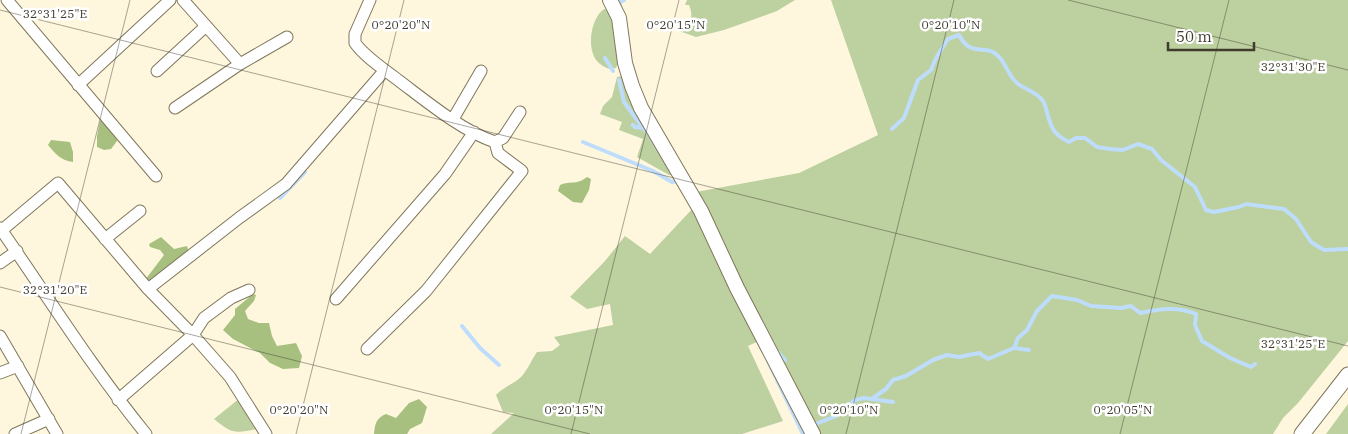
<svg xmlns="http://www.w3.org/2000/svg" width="1348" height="434" viewBox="0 0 1348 434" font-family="'IBM Plex Serif',serif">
  <rect width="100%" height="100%" fill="#fef7de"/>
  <path fill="#bdd09f" d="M 687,0 L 795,0 L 777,11 L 724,30 L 696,37 L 679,31 L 680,26 L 684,29 C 692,22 693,14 689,5 L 685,5 Z
    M 831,0 L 1348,0 L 1348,341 L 1298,403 L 1283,418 L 1273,434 L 818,434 L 722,245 L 712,218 L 696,192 L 799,173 L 878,135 Z
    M 604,9 L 611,10 L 620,57 L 616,68 L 610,69 C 606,68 600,65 597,61 C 586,48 591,18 604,9 Z
    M 623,76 L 672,175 L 669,175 L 637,157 L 643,139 L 619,130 L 622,122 L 600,114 L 603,106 L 612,97 L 617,77 Z
    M 694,207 L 761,340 L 748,346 L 783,421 L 742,434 L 491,434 L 514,413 L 503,412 L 496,395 C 503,387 514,384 522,376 C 528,369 532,359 537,352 L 552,351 L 560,345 L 554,337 L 613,325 L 610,304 L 587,309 L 570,297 L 605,261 L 625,236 L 650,254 Z
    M 240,398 L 260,428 C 235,434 232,434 214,419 Z
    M 1348,404 L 1348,434 L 1326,434 Z"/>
  <path fill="#a7c07f" d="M 108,120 L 115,130 L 117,141 L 111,149 L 104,150 L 97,147 L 97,136 L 100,121 Z
    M 51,140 L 70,142 L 73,152 L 73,162 C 61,161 55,153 48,145 Z
    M 587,177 L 591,179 L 589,190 L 582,203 L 573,202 L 558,191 L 560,185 C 572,180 575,186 587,177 Z
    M 161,237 L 174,249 L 187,246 L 189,253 L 151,286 L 145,280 L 164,255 L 160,250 L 150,247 L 149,244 Z
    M 253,294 L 256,295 L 254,301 L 245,311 L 248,319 L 259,323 L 269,323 L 272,336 L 277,346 L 296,343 L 302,356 L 299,368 L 283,369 L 270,363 L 260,353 L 233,339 L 223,330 L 235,315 L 235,309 Z
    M 419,399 L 427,407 L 422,423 L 410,429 L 407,434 L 374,434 C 375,424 376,418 386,414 L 396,418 L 409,403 Z"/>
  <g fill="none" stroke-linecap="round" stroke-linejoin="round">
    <path stroke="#beddfd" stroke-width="4" d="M 620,6 L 619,3 L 624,0
      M 605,58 L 613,71
      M 619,80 L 624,102 L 643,128
      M 633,125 L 635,127 L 643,128 L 648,133 L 662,156
      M 892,129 L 904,118 L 918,80 L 931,70 L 936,58 L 948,39 L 959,35 C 972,60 987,41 1000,58 C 1007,66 1009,77 1018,84 C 1026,90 1037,92 1043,101 C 1045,104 1046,109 1047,112 C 1051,128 1054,135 1069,142 L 1076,138 L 1085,138 L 1097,147 L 1110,149 L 1123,150 L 1138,144 L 1152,149 L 1161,160 L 1195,187 L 1206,210 L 1214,212 L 1239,207 L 1246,204 L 1284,209 L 1296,219 L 1311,242 L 1324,250 L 1348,249
      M 583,142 L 653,171 L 672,182 L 678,181
      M 280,198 L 305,172
      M 462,326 L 480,348 L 499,365
      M 1014,348 L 1018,338 L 1027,330 L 1037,311 L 1052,296 L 1077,300 L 1091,306 L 1121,308 L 1131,306 L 1140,313 C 1160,309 1177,306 1196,314 L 1195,325 L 1202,341 L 1230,358 L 1251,367 L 1255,364
      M 778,352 L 785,360
      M 765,355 L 803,434
      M 873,398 L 886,389 L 893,380 L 906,376 L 933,360 L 947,355 L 959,357 L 979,353 L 988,359 L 1014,348 L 1029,350
      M 813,425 L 836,416 L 855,400 L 864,398 L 893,402"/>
    <defs>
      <path id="minor" d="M 7,0 L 156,176
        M 183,0 L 240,64
        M 370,0 L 355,34 L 355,43 C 365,57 384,69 398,80 C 426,101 462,131 495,142 L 503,138 L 520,112
        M 157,71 L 206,26
        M 78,85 L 170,0
        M 175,108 L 240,64 L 287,37
        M 453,119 L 481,71
        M 0,228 C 48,297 93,369 146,434
        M 2,230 L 58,183 L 148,289 L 193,335 L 230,377 L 266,434
        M 105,239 L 140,211
        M 0,263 L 17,251
        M 148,289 L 239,218 L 286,184 L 385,70
        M 336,299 L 445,174 L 474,132
        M 0,336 L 57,434
        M 367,349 L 426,291 L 522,171 L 498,153 L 495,142
        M 0,373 L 18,366
        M 118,400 L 193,335 L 204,318 L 231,298 L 249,290
        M 15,434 L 49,419"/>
      <path id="tertiary" d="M 610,0 L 619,18 L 625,63 L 632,86 L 641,108 L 701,211 L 737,288 L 813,434"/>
      <path id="secondary" d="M 1302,434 L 1348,375"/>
    </defs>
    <use href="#minor" stroke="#7f775b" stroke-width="13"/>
    <use href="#tertiary" stroke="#7f775b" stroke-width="16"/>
    <use href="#secondary" stroke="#7f775b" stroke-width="17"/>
    <use href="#minor" stroke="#fff" stroke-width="11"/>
    <use href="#tertiary" stroke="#fff" stroke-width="14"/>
    <use href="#secondary" stroke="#fff" stroke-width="15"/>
  </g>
  <path fill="none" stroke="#403c30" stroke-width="1" stroke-opacity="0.45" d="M 1068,0 L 1348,70M 0,10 L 1348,346M 0,287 L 590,434M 21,434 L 130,0M 296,434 L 404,0M 571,434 L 679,0M 846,434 L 954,0M 1120,434 L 1229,0"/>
  <g font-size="12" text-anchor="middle" fill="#403c30" stroke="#fff" stroke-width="5" stroke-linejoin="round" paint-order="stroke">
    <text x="55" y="18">32°31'25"E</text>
    <text x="401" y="29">0°20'20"N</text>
    <text x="676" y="29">0°20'15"N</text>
    <text x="951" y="29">0°20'10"N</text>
    <text x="1293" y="71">32°31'30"E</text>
    <text x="55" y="294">32°31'20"E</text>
    <text x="1293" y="348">32°31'25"E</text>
    <text x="299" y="414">0°20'20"N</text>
    <text x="574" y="414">0°20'15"N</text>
    <text x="849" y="414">0°20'10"N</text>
    <text x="1123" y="414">0°20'05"N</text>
  </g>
  <path d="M1168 42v8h86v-8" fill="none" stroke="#403c30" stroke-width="2.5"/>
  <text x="1176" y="42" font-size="15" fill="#403c30" stroke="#ffffff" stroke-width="4" paint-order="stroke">50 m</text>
</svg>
